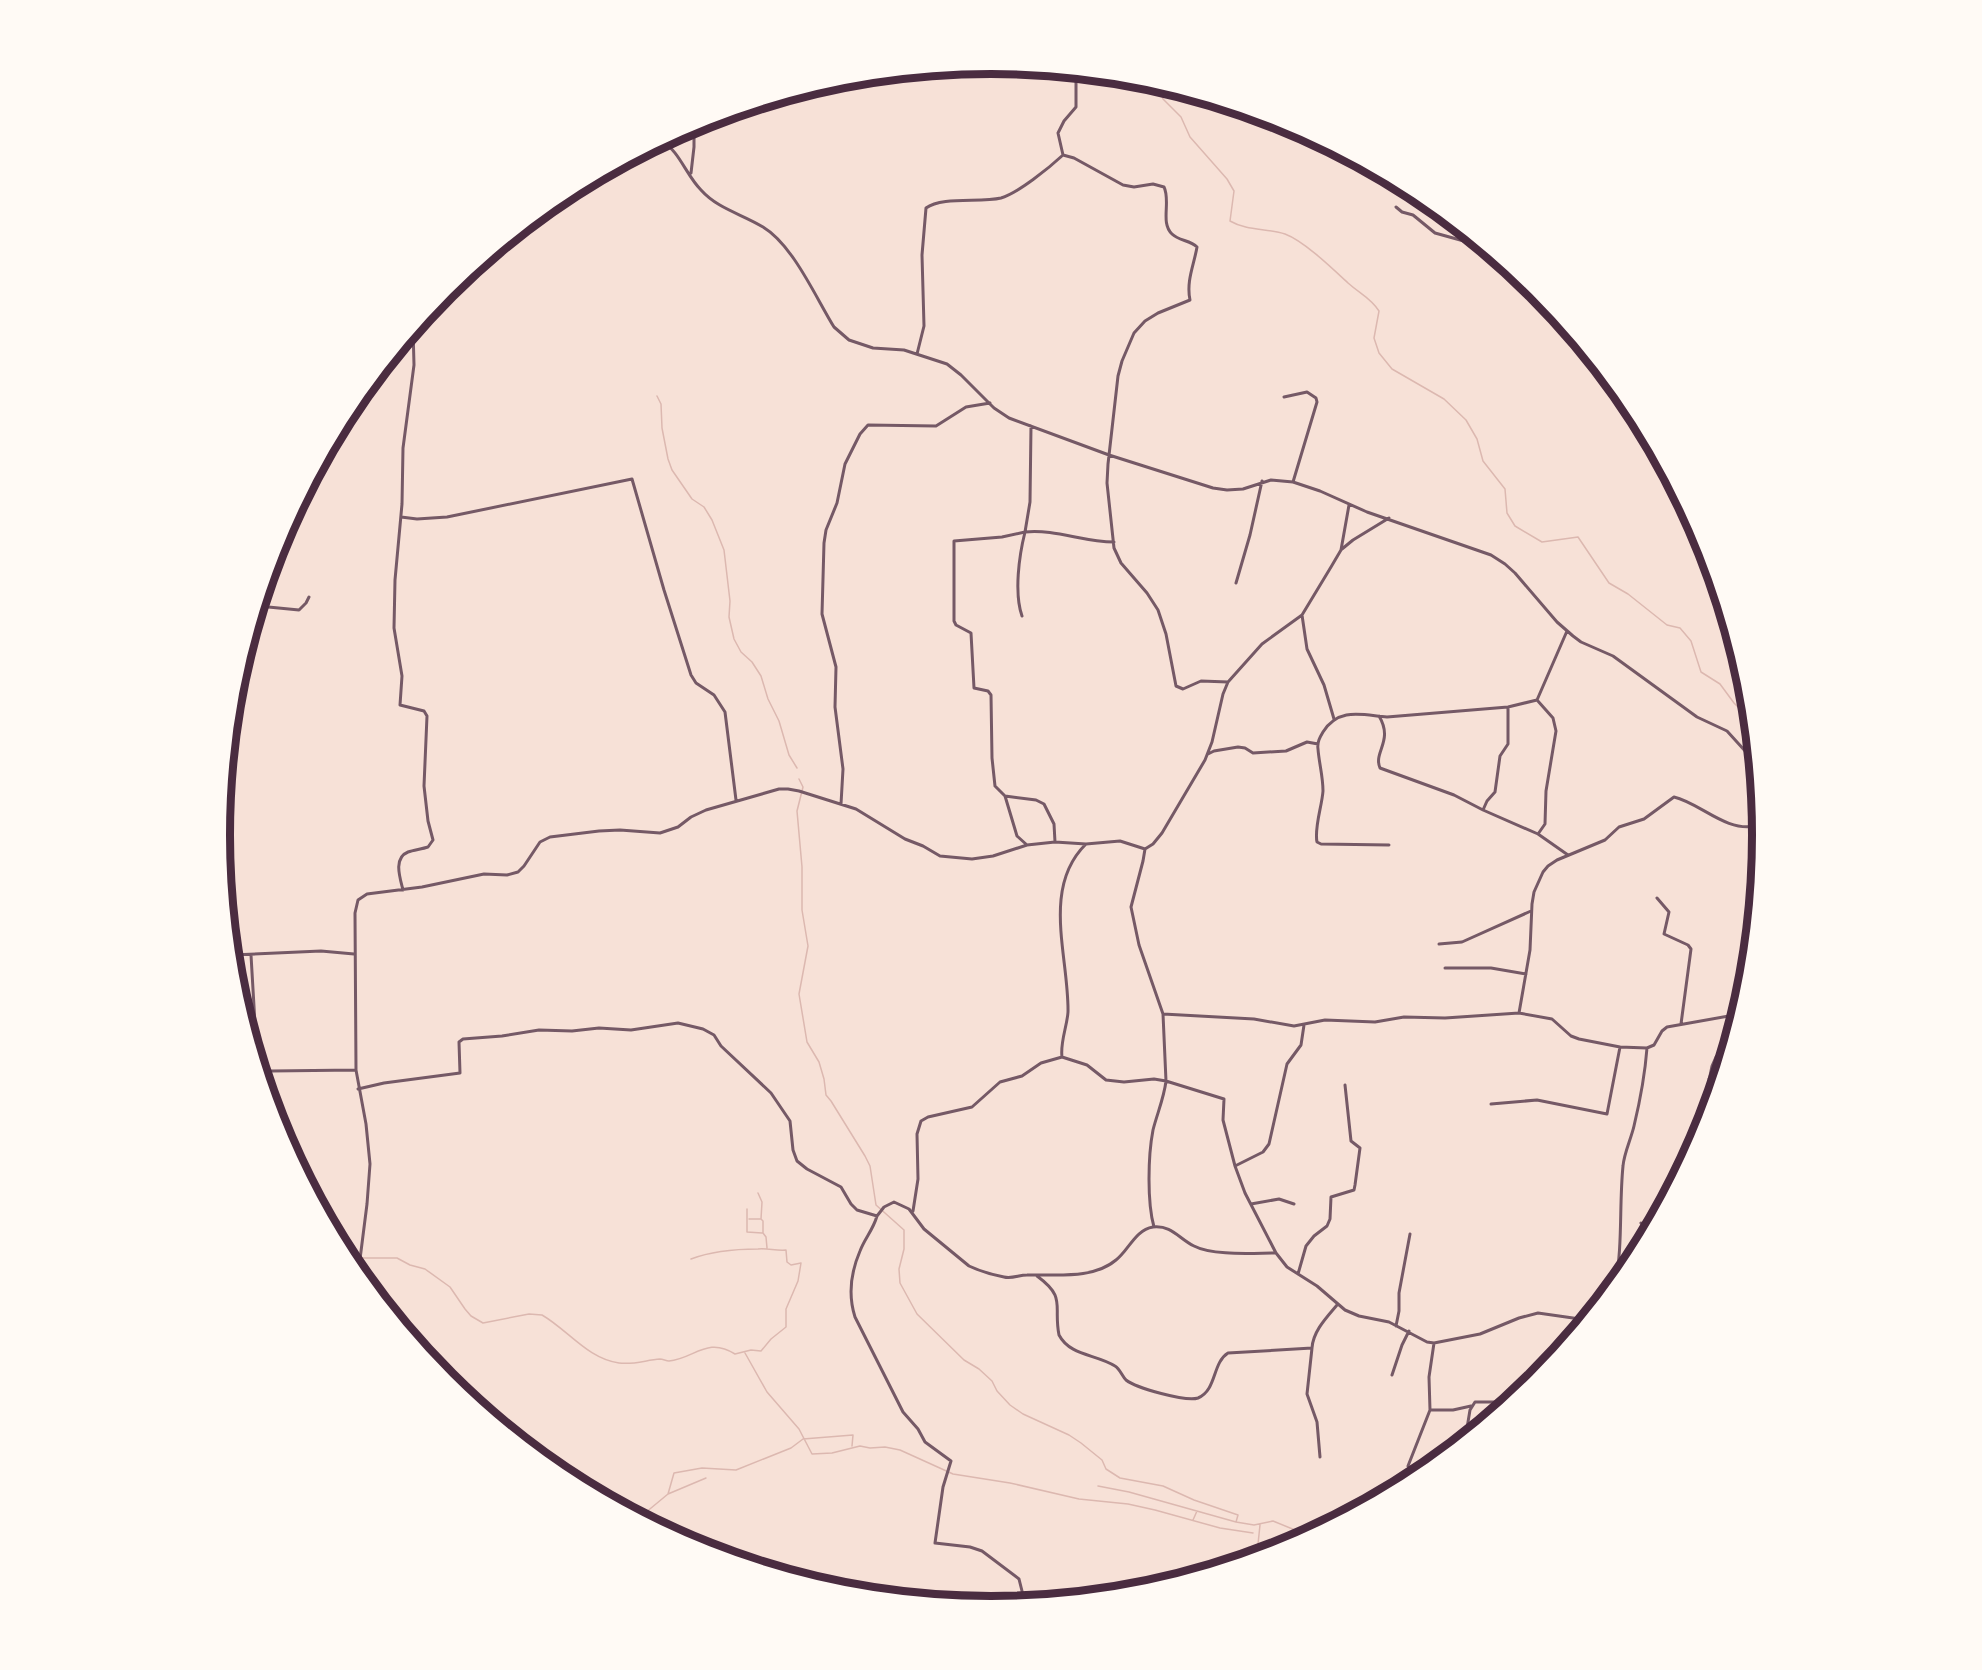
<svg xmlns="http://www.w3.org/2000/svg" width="1982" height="1670" viewBox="0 0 1982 1670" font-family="Karla,sans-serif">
  <rect width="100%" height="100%" fill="#f7e1d7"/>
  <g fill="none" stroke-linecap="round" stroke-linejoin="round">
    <path stroke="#dcb8b0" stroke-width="1.5" d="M 1159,83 L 1160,91 L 1163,99 L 1181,117 L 1190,137 L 1227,179 L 1234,191 L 1230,221 C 1247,231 1267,228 1285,234 C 1304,241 1333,269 1348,283 C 1359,293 1371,298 1379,311 L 1374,338 L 1379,353 L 1392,369 L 1444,399 L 1466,420 L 1477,439 L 1483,461 L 1505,489 L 1507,513 L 1515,526 L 1542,542 L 1578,537 L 1609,583 L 1628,594 L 1667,625 L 1680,628 L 1691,641 L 1701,672 L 1720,684 L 1734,703 L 1745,714 L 1751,718
      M 657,396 L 661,404 L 662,428 L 668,459 L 672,470 L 692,499 L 704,507 L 712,520 L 724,550 L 730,601 L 729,617 L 734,639 L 741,652 L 752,662 L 761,676 L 768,699 L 779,721 L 789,755 L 797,768
      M 799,779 L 803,787 L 797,811 L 802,867 L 802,910 L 808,946 L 799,994 L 807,1042 L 819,1062 L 824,1079 L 826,1095 L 831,1101 L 865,1156 L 870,1166 L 876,1205 L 904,1230 L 904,1249 L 899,1269 L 900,1283 L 917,1314 L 964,1360 L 979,1369 L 992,1381 L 997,1391 L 1010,1405 L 1023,1414 L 1069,1435 L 1081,1443 L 1102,1460 L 1106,1469 L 1120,1478 L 1163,1486 L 1194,1500 L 1238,1515 L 1236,1522
      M 758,1193 L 762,1202 L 761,1219 L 763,1221 L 763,1233 L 766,1237 L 767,1248
      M 747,1209 L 747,1232 L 762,1233
      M 749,1219 L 760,1219
      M 344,1254 L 364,1258 L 397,1258 L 410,1265 L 425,1269 L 450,1287 L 465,1309 L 471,1316 L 483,1323 L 529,1314 L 542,1315 C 568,1330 588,1359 619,1363 C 634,1365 646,1360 660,1359 C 663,1359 666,1361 669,1361 C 694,1359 707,1336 735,1354 L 751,1350 L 761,1351 L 771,1339 L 786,1327 L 786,1309 L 798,1281 L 801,1263 L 791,1265 L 787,1262 L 786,1250 C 776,1251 768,1248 758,1249 C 735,1249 712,1251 691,1259
      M 745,1353 L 767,1392 L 799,1429 L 812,1454 L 832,1453 L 860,1446 L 870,1448 L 885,1447 L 900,1450 L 953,1474 L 1010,1483 L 1079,1499 L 1128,1504 L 1155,1510 L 1220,1528 L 1253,1533
      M 1098,1486 L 1129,1492 L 1236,1522 L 1254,1525 L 1273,1521 L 1295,1530 L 1313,1534
      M 668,1494 L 674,1473 L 702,1468 L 736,1470 L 791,1448 L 803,1439 L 853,1435 L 852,1446
      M 639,1518 L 668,1494 L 706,1478
      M 1193,1520 L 1197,1511
      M 1260,1525 L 1258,1544 L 1279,1551"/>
    <path stroke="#755966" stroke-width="3" d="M 661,140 C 680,152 686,175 701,190 C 718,209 742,214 763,227 C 793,245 816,298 834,327 L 849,340 L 873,348 L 904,350 L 947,364 L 961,375 L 994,408 L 1009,418 L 1109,455 L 1213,488 L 1227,490 L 1243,489 L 1271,480 L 1293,482 L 1320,491 L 1367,512 L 1491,555 L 1505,564 L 1515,573 L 1557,622 L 1573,636 L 1581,642 L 1613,656 L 1697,717 L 1727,731 L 1756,763
      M 1063,155 L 1074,158 L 1123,185 L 1134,187 L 1153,184 L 1164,187 C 1171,201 1160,223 1172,234 C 1179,241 1190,240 1197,247 C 1194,265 1186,281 1190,300 L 1158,313 L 1145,321 L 1134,333 L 1122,361 L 1118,376 L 1108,464 L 1107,483 L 1114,548 L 1121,563 L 1147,593 L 1158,610 L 1166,634 L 1176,686 L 1183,689 L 1201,681 L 1228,682
      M 1063,155 L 1058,133 L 1064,121 L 1076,107 L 1076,71
      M 691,173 L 694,147 L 694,123
      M 1396,207 L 1402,212 L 1413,215 L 1435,233 L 1471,243 L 1482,244
      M 917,354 L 924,326 L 922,255 L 926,208 C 942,196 980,203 1001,198 C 1018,193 1049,168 1063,155
      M 1284,397 L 1307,392 L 1316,398 L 1317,402 L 1293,482
      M 401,517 L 417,519 L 447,517 L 632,479 L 664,590 L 691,675 L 696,683 L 714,695 L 725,712 L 736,800
      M 1342,549 L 1353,540 L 1389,518
      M 1236,583 L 1250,535 L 1262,481
      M 258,606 L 299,610 L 306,603 L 309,597
      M 1302,615 L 1307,649 L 1324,685 L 1334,719
      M 1022,616 C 1014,593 1019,556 1025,532 C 1056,529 1083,542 1114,542
      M 1537,700 L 1553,718 L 1556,731 L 1546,791 L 1545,824 L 1538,834 L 1568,855
      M 1379,716 C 1394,741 1373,752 1380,768 L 1454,795 L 1483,810 L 1538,834
      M 1208,754 L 1214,751 L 1238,747 L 1245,748 L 1253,753 L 1286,751 L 1307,742 L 1318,744
      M 1005,796 L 1036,800 L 1044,804 L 1054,824 L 1055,842
      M 841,804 L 843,769 L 835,707 L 836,667 L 822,614 L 824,543 L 826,530 L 837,503 L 845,464 L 860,434 L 868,425 L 936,426 L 966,407 L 990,403
      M 1483,810 L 1487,801 L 1495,792 L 1500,756 L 1508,744 L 1508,707
      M 1086,844 C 1041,888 1069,957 1068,1012 C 1067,1027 1060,1042 1062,1057 L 1087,1065 L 1106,1080 L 1124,1082 L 1154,1079 L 1166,1081 C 1164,1098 1157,1114 1153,1130 C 1148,1156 1147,1202 1154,1227
      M 1027,845 L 1017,836 L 1005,796 L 995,786 L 992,758 L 991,695 L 988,691 L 974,688 L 971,633 L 956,625 L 954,621 L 954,541 L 1002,537 L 1025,532 L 1030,502 L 1031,426
      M 1389,845 L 1321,844 L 1317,842 C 1314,828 1322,806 1323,791 C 1323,776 1319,763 1318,749 C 1317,742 1320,737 1323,732 C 1339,707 1362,715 1387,717 L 1508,707 L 1537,700 L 1567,631
      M 1145,849 L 1143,861 L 1131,907 L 1139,945 L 1163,1014 L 1166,1081 L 1224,1099 L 1223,1120 L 1235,1166 L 1245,1193 L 1276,1253 L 1287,1267 L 1317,1286 L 1345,1310 L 1359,1316 L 1389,1322 L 1427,1342 L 1434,1343 L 1480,1334 L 1519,1318 L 1538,1313 L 1587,1320
      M 403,890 C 400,878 393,858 408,852 C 414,850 422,849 428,847 L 433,840 L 428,821 L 424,786 L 427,716 L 424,711 L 400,705 L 402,676 L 394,628 L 395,580 L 402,504 L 403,448 L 414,365 L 413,328
      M 1657,898 L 1669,912 L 1664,934 L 1688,945 L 1691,949 L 1681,1024
      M 1439,944 L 1462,942 L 1531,911
      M 231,955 L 321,951 L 354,954
      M 251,955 L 257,1058 L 260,1066 L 271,1071 L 356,1070
      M 1445,968 L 1491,968 L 1526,974
      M 1519,1013 L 1530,950 L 1532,904 L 1534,892 L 1543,872 L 1548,866 L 1557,860 L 1605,840 L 1619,827 L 1644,819 L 1674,797 C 1700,803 1726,832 1755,826 L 1761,819
      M 1163,1014 L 1254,1019 L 1294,1026 L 1325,1020 L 1375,1022 L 1404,1017 L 1445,1018 L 1519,1013 L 1552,1019 L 1571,1036 L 1579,1039 L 1620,1047 L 1647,1048 L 1654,1045 L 1662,1031 L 1667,1027 L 1740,1014
      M 1732,1040 L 1733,1015
      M 1709,1079 L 1720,1080
      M 358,1089 L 384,1083 L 460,1073 L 459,1042 L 463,1039 L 502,1036 L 539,1030 L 572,1031 L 599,1028 L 631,1030 L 678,1023 L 703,1029 L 714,1035 L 721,1046 L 771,1093 L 790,1121 L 793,1150 L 797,1161 L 807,1169 L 841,1187 L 851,1204 L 857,1210 L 877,1216 L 884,1207 L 894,1202 L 909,1209 L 924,1229 L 969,1266 C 980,1271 993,1275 1004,1277 C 1012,1279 1019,1275 1027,1275 C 1056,1274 1092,1280 1116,1260 C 1129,1250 1135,1230 1153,1227 C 1172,1225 1179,1239 1194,1246 C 1213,1256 1253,1253 1276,1253
      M 1491,1104 L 1537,1100 L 1607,1114 L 1620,1047
      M 1699,1140 L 1697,1139 L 1712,1066 L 1716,1057 L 1730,1046
      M 1235,1166 L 1263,1152 L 1269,1144 L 1287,1064 L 1301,1045 L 1304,1025
      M 1251,1204 L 1279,1199 L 1294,1204
      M 913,1211 L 918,1179 L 917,1134 L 921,1121 L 928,1117 L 972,1107 L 1000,1082 L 1022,1076 L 1041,1063 L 1062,1057
      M 877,1216 C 873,1230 865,1238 860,1251 C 851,1272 848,1295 855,1317 L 903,1412 L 918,1429 L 925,1442 L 951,1461 L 943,1487 L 935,1543 L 970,1547 L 982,1551 L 1019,1579 L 1023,1595 L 1023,1604
      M 1641,1223 L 1645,1228 L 1651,1231
      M 1298,1274 L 1306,1246 L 1314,1236 L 1327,1226 L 1330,1219 L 1331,1197 L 1354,1190 L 1355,1185 L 1360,1148 L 1351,1141 L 1345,1085
      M 358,1275 L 367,1204 L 370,1164 L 366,1124 L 356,1070 L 355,913 L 358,900 L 367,894 L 422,887 L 484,874 L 507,875 L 518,872 L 524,866 L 540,842 L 550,837 L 599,831 L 620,830 L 660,833 L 678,827 L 691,817 L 706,810 L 779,789 L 788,789 L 799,791 L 856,809 L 905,839 L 923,846 L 940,856 L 972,859 L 993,856 L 1027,845 L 1055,842 L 1086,844 L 1120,841 L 1145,849 L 1153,844 L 1162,833 L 1205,760 L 1212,742 L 1223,694 L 1228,682 L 1262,644 L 1302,615 L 1331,567 L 1341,550 L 1349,505
      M 1037,1276 C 1067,1298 1053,1305 1059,1335 C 1070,1356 1096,1354 1115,1366 C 1120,1369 1122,1376 1126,1380 C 1136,1388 1186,1402 1198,1398 C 1217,1390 1212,1363 1228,1353 L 1312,1348 C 1313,1331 1327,1317 1337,1305
      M 1615,1286 C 1623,1246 1619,1206 1623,1166 C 1624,1153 1631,1139 1634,1126 C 1640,1101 1645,1074 1647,1048
      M 1396,1326 L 1399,1311 L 1399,1293 L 1410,1234
      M 1312,1348 L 1307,1394 L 1317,1422 L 1320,1457
      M 1392,1375 L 1402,1345 L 1409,1331
      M 1430,1410 L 1453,1410 L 1471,1406
      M 1465,1440 L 1470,1410 L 1475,1402 L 1511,1402
      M 1408,1466 L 1430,1410 L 1429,1377 L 1434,1343"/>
  </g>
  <path d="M0 0H1982V1670H0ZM230 835a761 761 0 1 1 1522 0a761 761 0 1 1-1522 0Z" fill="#fffaf5" fill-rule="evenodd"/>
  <path fill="none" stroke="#4a2c40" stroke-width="8" d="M230 835a761 761 0 1 1 1522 0a761 761 0 1 1-1522 0Z"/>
</svg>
